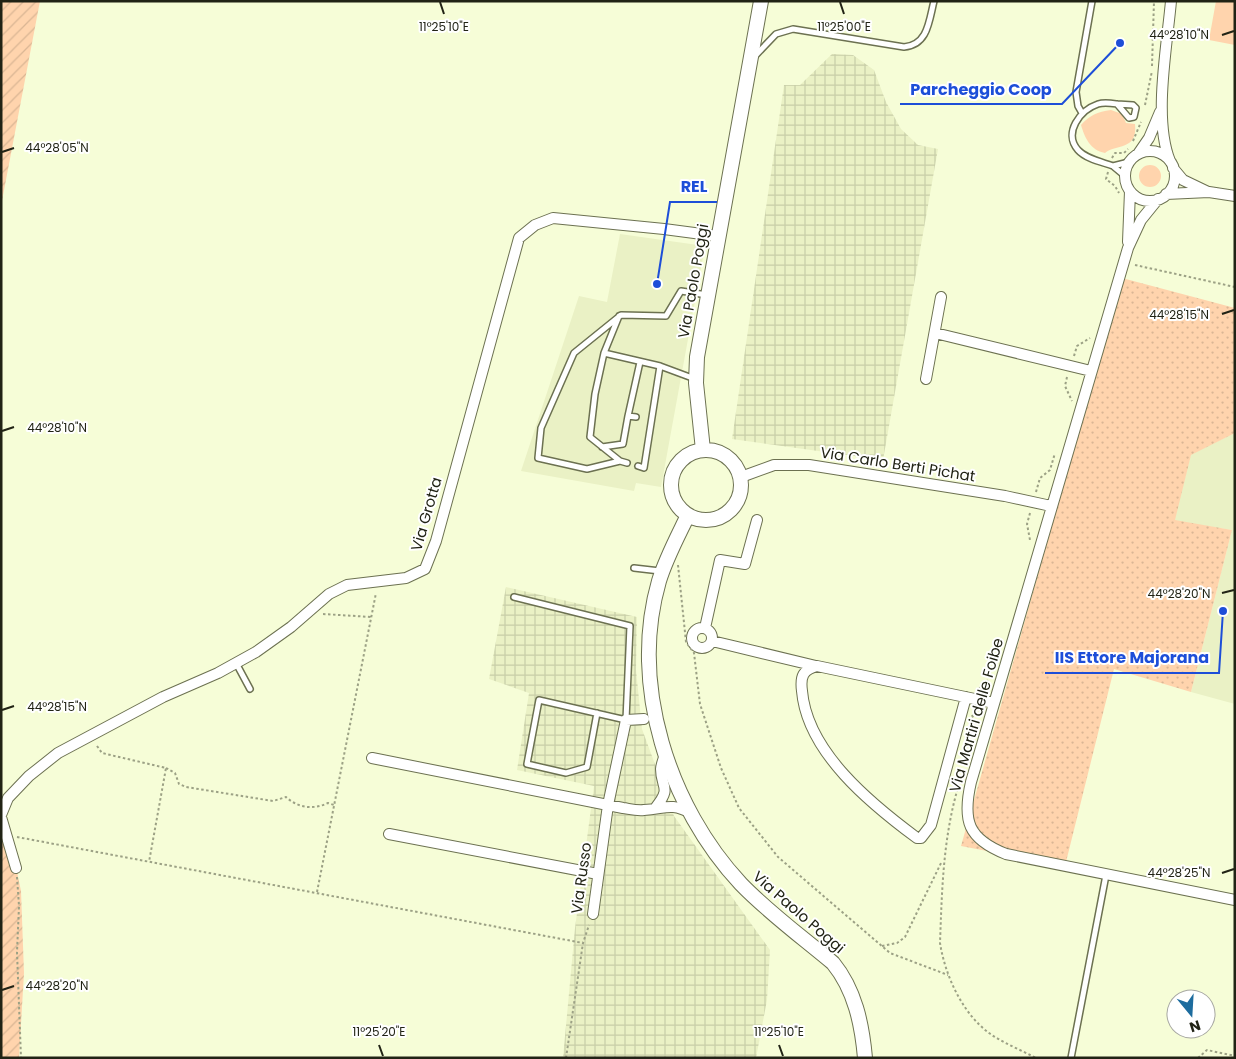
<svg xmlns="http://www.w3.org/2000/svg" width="1236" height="1059" viewBox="0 0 1236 1059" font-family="Poppins,sans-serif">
  <defs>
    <pattern id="industrial-grid" width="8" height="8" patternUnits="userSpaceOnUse" patternTransform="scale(1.25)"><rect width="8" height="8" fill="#eaf1c5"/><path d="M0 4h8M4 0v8" fill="none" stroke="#c8cea8"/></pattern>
    <pattern id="park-dots" width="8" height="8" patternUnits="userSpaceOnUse" patternTransform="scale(1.25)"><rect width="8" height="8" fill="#ffd4ad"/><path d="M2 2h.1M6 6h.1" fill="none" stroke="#dab694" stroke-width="1.8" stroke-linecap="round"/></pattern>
    <pattern id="garden-furrows" width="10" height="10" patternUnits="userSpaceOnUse" patternTransform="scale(1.25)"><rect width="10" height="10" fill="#ffd4ad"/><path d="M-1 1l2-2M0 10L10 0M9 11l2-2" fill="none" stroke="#dab694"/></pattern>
  </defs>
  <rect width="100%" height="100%" fill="#f6fdd7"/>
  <path fill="#eaf1c5" d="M 620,234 L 705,246 L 661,487 L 636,483 L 634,491 L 521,471 L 579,296 L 607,302 Z
    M 1235,433 L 1235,704 L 1191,692 L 1232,530 L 1174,521 L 1191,454 Z"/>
  <path fill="url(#industrial-grid)" d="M 832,54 L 853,55 L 874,70 L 886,102 L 901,129 L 918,145 L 938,149 L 883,460 L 732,439 L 784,85 L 800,85 Z
    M 506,587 L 637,617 L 636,670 L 642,729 L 674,816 L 770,950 L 767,1000 L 756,1058 L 563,1058 L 575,928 L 594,786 L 517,770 L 529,693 L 489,679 Z"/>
  <path fill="#ffd4ad" d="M 1216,1 L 1235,1 L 1235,45 L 1209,40 Z
    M 1111,110 L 1122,114 L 1126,123 L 1135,124 C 1138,151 1115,144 1105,153 C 1090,150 1085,138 1081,125 C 1090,115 1097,112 1111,110 Z
    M1139 176a11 11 0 1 1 22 0a11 11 0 1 1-22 0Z"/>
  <path fill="url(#park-dots)" d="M 1122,278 L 1235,308 L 1235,433 L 1191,455 L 1175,520 L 1232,530 L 1191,692 L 1114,669 L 1065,866 L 961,846 Z"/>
  <path fill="url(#garden-furrows)" d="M 1,1 L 40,1 L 1,206 Z
    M 1,795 L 21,891 L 24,973 L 19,1058 L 1,1058 Z"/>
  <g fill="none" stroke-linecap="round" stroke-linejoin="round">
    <defs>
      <path id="service" d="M 755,56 L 776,34 L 793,29 L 904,47 C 928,45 929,21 934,1
        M 1082,113 L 1078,106 L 1076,92 L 1092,1
        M 1113,166 C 1102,162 1086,159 1078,150 C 1063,133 1080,110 1098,104 C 1104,102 1110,103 1117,104 L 1129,118 L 1134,117 L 1136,108 L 1133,105 L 1117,104
        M 1125,176 L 1113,166 L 1129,162
        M 619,316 L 604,353 L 660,366
        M 604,353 L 595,394 L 590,437 L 620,461
        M 628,416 L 640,362
        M 602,447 L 623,444 L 628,416 L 636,417
        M 627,463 L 620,461 L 587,469 L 538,458 L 541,428 L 574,353 L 621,315 L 666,316 L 681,291 L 707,295
        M 638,466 L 644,468 L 660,366 L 695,379
        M 634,568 L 660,571
        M 514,597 L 630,626 L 626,720 L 539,700 L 527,764 L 566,773 L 587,767 L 597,713
        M 236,663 L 250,689
        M 1071,1058 L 1106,875"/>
      <path id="minor" d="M1125 176a25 25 0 1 1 50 0a25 25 0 1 1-50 0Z
        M 1138,154 L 1149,138 L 1160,112
        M 1170,161 C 1153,119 1167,47 1171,1
        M 1173,168 L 1183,180 L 1208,192
        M 1166,194 L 1209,192 L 1235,196
        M 1158,199 L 1141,220 L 1128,248 L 971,782 C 962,821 968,839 1006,854 L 1235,900
        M 1128,242 L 1130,191
        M 935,333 L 1091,371
        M 926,379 L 941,297
        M 741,477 L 774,465 L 809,465 L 1005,496 L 1051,506
        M 705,628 L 720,560 L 745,564 L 757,520
        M692 638a10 10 0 1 1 20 0a10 10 0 1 1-20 0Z
        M 712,641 L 816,666
        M 966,697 L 931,825 L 921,838 L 917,838 C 871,804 807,752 802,691 C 800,676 803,670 817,666 L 994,703
        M 372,758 L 623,808 C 630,809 637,811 644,810 C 665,809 670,802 691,813
        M 656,807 C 672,787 661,788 661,769 C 661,765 664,758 665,754
        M 1,815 L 8,798 L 29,776 L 58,753 L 163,697 L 218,673 L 256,652 L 291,627 L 329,594 L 347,585 L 406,578 L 425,569 L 436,541 L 519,238 L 535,225 L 553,218 L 664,229 L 717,236
        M 1,817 L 16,868
        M 389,834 L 598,874
        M 593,914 L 608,805 L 626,720 L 644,719"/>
      <path id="secondary" d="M 703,450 L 696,383 L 697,357 L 761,1
        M671 485a35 35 0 1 1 70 0a35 35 0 1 1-70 0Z
        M 688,515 C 678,536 666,558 659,581 C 629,685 669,807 741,884 C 769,913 802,937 833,963 C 855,990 862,1024 865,1058"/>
    </defs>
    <use href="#service" stroke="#6c7151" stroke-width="8"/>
    <use href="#minor" stroke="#6c7151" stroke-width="12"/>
    <use href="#secondary" stroke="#6c7151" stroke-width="16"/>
    <path stroke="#9ca185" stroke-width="2" stroke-dasharray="2.5 2.5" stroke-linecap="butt" d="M 1152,66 L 1154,1
      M 1145,105 L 1152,71
      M 1133,141 L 1141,122
      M 1112,158 L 1115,153 L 1124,153 L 1128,149
      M 1108,172 L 1106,179 L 1115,186 L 1119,193
      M 1135,265 L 1235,287
      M 1074,356 L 1077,346 L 1090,338
      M 1067,377 L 1065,386 L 1072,401
      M 1036,492 L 1040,478 L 1050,470 L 1055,453
      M 1030,513 L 1027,524 L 1030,540
      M 678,565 L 686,642 L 694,653 L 700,704 L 721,768 L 739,808 L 778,857 L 890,953 L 948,975
      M 323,614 L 371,617
      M 979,689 L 989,679
      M 972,715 L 976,724
      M 97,746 L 102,753 L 166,768 L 149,862
      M 166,768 L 175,773 L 179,784 L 186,787 L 273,801 L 286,797 C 298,808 313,810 328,803 L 334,805
      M 959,784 C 943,837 942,889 940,943 C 945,975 962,1013 989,1033 C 1003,1043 1021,1050 1036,1058
      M 17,837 L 583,943
      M 17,877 L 19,906 L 17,952 L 21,1058
      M 317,892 L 376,593
      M 882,946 L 897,943 L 905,937 L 942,861
      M 566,1058 L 583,943 L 589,925
      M 1198,1058 L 1207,1050 L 1235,1056"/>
    <use href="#service" stroke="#fff" stroke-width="5"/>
    <use href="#minor" stroke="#fff" stroke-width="10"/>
    <use href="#secondary" stroke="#fff" stroke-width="14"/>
  </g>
  <path fill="none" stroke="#212315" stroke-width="2" d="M 440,2 L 444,14M 840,2 L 844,14M 1222,35 L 1234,31M 2,152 L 14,148M 1222,314 L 1234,310M 2,431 L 14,427M 1222,593 L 1234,590M 2,710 L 14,706M 1222,873 L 1234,869M 2,990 L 14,986M 379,1045 L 383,1056M 779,1045 L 783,1056"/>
  <g text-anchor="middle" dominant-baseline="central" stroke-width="4" stroke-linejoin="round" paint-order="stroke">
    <g font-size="15" fill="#212315" stroke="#fff">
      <text transform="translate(693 281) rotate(-80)">Via Paolo Poggi</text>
      <text transform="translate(898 464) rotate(9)">Via Carlo Berti Pichat</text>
      <text transform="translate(426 514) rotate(-74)">Via Grotta</text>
      <text transform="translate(976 715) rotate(-74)">Via Martiri delle Foibe</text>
      <text transform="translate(581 878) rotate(-82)">Via Russo</text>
      <text transform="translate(799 912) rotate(41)">Via Paolo Poggi</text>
    </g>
  </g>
  <g font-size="12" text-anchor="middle" fill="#212315" stroke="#fff" stroke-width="4" stroke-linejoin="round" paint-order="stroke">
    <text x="444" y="31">11°25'10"E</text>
    <text x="844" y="31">11°25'00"E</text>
    <text x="1179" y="39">44°28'10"N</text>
    <text x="57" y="152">44°28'05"N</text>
    <text x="1179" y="319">44°28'15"N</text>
    <text x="57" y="432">44°28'10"N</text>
    <text x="1179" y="598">44°28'20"N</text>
    <text x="57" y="711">44°28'15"N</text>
    <text x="1179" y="877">44°28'25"N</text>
    <text x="57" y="990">44°28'20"N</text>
    <text x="379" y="1036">11°25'20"E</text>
    <text x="779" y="1036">11°25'10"E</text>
  </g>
  <path fill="none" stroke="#1d4ed8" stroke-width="2" d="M1120 43L1062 104H900M657 284L670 202H717M1223 611L1219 673H1045"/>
  <g fill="#1d4ed8" stroke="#fff" stroke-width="2">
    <circle cx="1120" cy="43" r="5"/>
    <circle cx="657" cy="284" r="5"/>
    <circle cx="1223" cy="611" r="5"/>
  </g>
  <g font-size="16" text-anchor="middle" font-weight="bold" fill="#1d4ed8" stroke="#fff" stroke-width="4" stroke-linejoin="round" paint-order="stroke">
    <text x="981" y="95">Parcheggio Coop</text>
    <text x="694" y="192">REL</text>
    <text x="1132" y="663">IIS Ettore Majorana</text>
  </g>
  <rect width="1236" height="1059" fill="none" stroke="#212315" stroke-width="5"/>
  <g transform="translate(1191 1014) rotate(162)"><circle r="24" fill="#ffffff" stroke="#a6a7a1"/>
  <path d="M0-4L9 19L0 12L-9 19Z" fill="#1d6c9e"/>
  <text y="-8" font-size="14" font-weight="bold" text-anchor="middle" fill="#212315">N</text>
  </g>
</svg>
